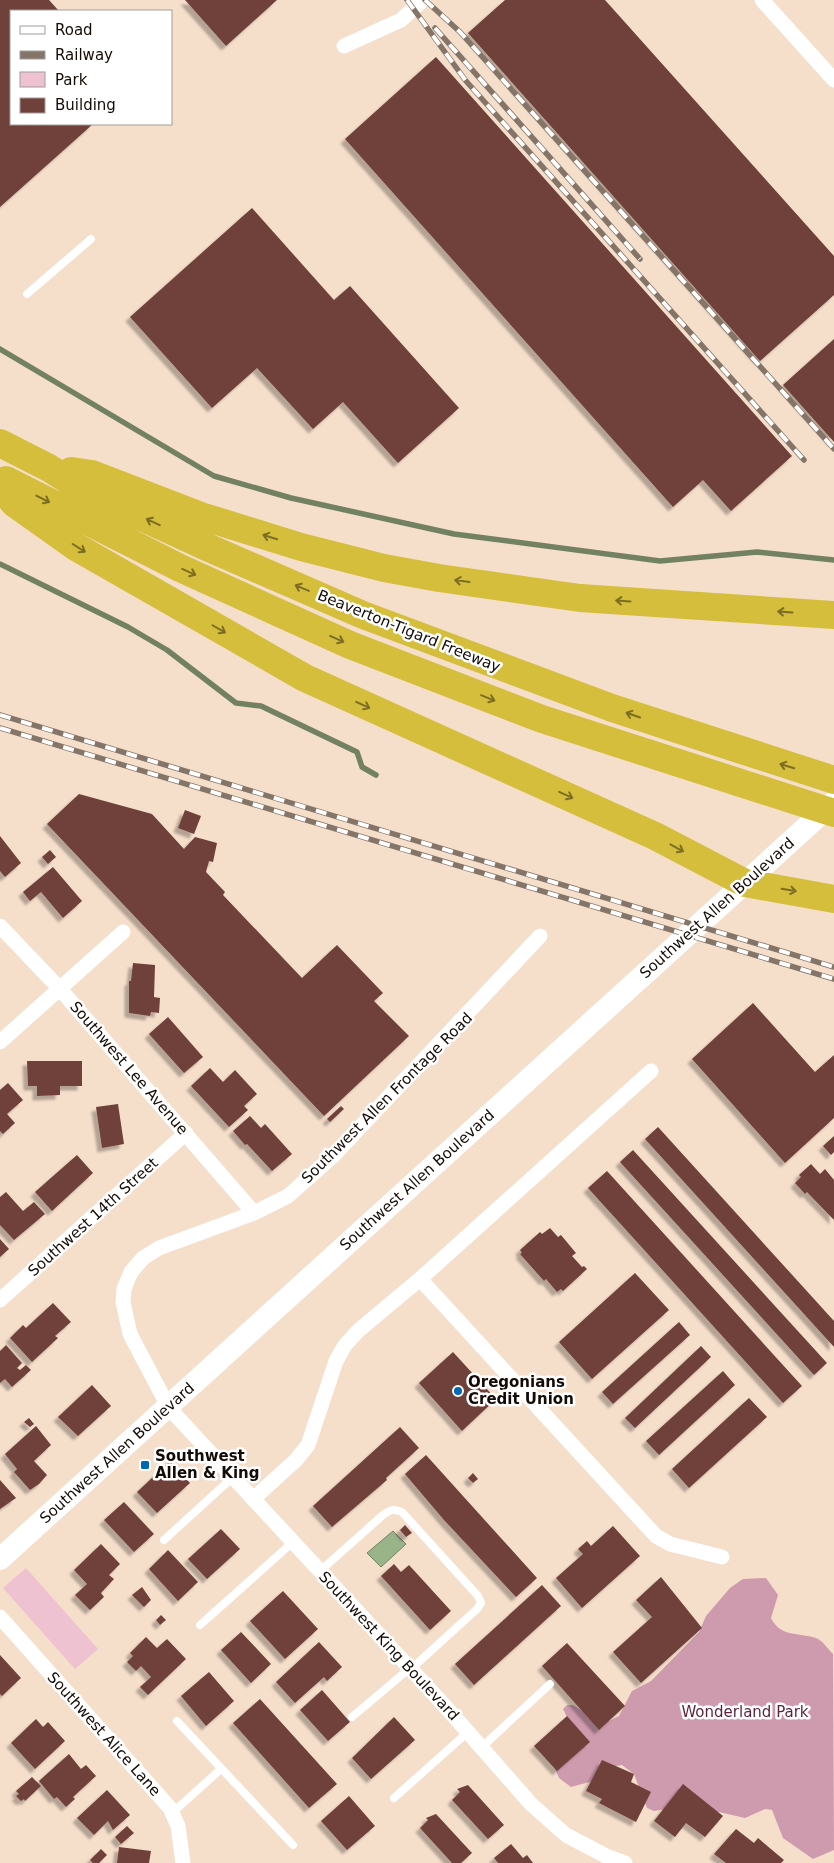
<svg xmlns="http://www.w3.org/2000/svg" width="834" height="1863" viewBox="0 0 834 1863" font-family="'DejaVu Sans',sans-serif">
  <defs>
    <filter id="shadow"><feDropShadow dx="-4.5" dy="4.5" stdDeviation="1" flood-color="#0004"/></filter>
  </defs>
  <rect width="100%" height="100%" fill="#f5deca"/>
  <path fill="#efc2d2" d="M 26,1568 L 98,1649 L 75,1669 L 3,1588 Z"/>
  <path fill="#ce9aae" d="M 766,1578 L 778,1595 L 771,1618 C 781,1638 798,1632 816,1638 C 822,1640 828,1649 833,1654 L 834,1850 L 813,1859 L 783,1838 L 772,1810 L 765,1809 L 745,1818 L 719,1812 L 693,1816 L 665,1809 L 654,1811 L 647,1808 L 634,1774 L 622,1765 L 604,1768 L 593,1781 L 571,1787 L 559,1778 L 553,1764 L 577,1737 L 563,1709 L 567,1705 L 573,1705 L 597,1720 L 609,1721 L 619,1716 L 632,1691 L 651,1681 L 699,1632 L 706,1616 L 730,1588 L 743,1579 Z"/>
  <path fill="#9ab48a" stroke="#728162" d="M 393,1531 L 406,1544 L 381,1567 L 367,1553 Z"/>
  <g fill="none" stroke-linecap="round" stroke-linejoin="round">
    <path stroke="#728162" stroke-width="5.5" d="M 0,349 L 214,476 L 291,498 L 454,534 L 660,561 L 757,552 L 834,560
      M 0,564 L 128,627 L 167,650 L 236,703 L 261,706 L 357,752 L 362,767 L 376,775"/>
  </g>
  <path fill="#6f413a" filter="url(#shadow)" d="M 0,0 L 49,0 L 59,11 L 11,11 L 11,124 L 93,124 L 0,207 Z
    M 185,0 L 277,0 L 226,46 Z
    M 505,0 L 605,0 L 834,256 L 834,295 L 760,361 L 468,33 Z
    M 436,57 L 792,456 L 731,511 L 703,480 L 673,507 L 345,139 Z
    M 252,208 L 334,300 L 350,286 L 459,408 L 398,463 L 343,402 L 313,429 L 257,368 L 212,408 L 130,317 Z
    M 834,339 L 834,442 L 783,385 Z
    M 79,794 L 152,814 L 184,849 L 195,837 L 217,843 L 213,862 L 209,861 L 206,872 L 225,892 L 223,895 L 302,978 L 337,945 L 383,993 L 374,1001 L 409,1036 L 324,1116 L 47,824 Z
    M 185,810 L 201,816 L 194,834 L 178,828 Z
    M 0,836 L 21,863 L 5,877 L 0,871 Z
    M 50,850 L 56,857 L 48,864 L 42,857 Z
    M 53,867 L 82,901 L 63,918 L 41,892 L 30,901 L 23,892 Z
    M 133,963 L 155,965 L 154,997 L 160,998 L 159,1013 L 151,1012 L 150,1016 L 129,1013 L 129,981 L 131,981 Z
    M 753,1003 L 815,1072 L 834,1055 L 834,1118 L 785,1163 L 692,1059 Z
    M 168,1017 L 203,1057 L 184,1073 L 149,1034 Z
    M 27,1061 L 82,1061 L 82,1086 L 60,1086 L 60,1095 L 37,1096 L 37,1086 L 28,1086 Z
    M 210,1068 L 223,1082 L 235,1070 L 257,1094 L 244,1106 L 248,1110 L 229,1127 L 191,1086 Z
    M 8,1083 L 23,1100 L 7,1114 L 15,1123 L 3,1134 L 0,1131 L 0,1090 Z
    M 118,1104 L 124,1144 L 102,1148 L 96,1107 Z
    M 341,1106 L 344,1109 L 330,1122 L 327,1119 Z
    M 250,1116 L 261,1128 L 265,1124 L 292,1154 L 272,1171 L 247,1144 L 245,1145 L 233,1131 Z
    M 658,1127 L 834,1321 L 834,1347 L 645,1139 Z
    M 834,1136 L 834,1152 L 831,1155 L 823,1146 Z
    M 633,1150 L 827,1363 L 814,1375 L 620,1162 Z
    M 77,1155 L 93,1173 L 52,1211 L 35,1192 Z
    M 811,1164 L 820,1174 L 825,1169 L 834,1180 L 834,1220 L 807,1192 L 805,1194 L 795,1183 L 801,1177 L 799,1175 Z
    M 607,1171 L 802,1386 L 783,1403 L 588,1188 Z
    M 6,1192 L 23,1211 L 34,1202 L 45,1214 L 14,1240 L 0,1225 L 0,1197 Z
    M 550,1228 L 558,1237 L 561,1235 L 576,1253 L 572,1256 L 582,1267 L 584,1266 L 587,1269 L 563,1291 L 561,1289 L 557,1292 L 546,1279 L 544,1281 L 520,1254 L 522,1253 L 520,1250 L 540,1232 L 542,1234 Z
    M 0,1239 L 9,1249 L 0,1257 Z
    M 635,1273 L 669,1310 L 592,1379 L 559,1342 Z
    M 53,1303 L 71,1322 L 55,1336 L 58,1338 L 32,1362 L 10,1338 L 23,1325 L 26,1328 Z
    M 679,1322 L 690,1335 L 613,1404 L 602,1392 Z
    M 6,1345 L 22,1363 L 17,1368 L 20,1370 L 26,1365 L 31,1370 L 12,1387 L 5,1379 L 0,1383 L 0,1351 Z
    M 701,1346 L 711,1357 L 635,1428 L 625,1418 Z
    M 453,1352 L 496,1399 L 462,1431 L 419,1383 Z
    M 723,1371 L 735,1385 L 659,1455 L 646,1441 Z
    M 92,1385 L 111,1406 L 78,1436 L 58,1417 Z
    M 749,1398 L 767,1417 L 689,1488 L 672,1469 Z
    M 29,1418 L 34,1424 L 30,1427 L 24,1422 Z
    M 36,1426 L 51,1445 L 34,1461 L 47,1475 L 39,1484 L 30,1490 L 14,1472 L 17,1469 L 5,1454 Z
    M 400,1427 L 419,1448 L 386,1478 L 387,1480 L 332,1527 L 313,1506 Z
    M 426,1455 L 537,1578 L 516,1597 L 444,1520 L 405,1474 Z
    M 170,1461 L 190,1483 L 157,1513 L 137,1492 Z
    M 473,1473 L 478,1479 L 473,1483 L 468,1478 Z
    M 0,1480 L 16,1498 L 0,1509 Z
    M 124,1502 L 154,1534 L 134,1552 L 104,1520 Z
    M 405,1525 L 412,1533 L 406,1537 L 400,1530 Z
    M 613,1526 L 640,1556 L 582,1608 L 556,1578 L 583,1554 L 578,1549 L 587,1541 L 591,1546 Z
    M 221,1529 L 240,1549 L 207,1579 L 188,1559 Z
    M 101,1544 L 120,1564 L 109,1575 L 114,1579 L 101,1593 L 104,1597 L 90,1610 L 75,1595 L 87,1584 L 74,1570 Z
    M 168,1550 L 198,1582 L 178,1601 L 149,1569 Z
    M 394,1564 L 401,1572 L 409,1565 L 451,1611 L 430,1630 L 381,1576 Z
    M 661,1577 L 702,1628 L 641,1683 L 613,1652 L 652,1617 L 636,1600 Z
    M 542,1585 L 561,1606 L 474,1685 L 455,1664 Z
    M 142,1587 L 151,1600 L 144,1607 L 132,1595 Z
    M 283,1591 L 318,1629 L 285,1659 L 250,1621 Z
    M 161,1615 L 166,1620 L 160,1625 L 156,1620 Z
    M 241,1632 L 271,1664 L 251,1683 L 221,1650 Z
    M 146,1637 L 157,1648 L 167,1639 L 186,1659 L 148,1695 L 140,1687 L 151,1677 L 141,1666 L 136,1671 L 127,1662 L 133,1656 L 130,1653 Z
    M 319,1642 L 342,1667 L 327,1681 L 324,1677 L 295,1703 L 276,1682 Z
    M 567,1643 L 625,1706 L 599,1730 L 542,1666 Z
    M 0,1655 L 21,1678 L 2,1696 L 0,1694 Z
    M 209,1672 L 234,1701 L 206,1726 L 181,1696 Z
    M 322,1690 L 350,1722 L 328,1741 L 300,1710 Z
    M 260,1699 L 337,1784 L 309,1808 L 233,1723 Z
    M 567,1716 L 590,1742 L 557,1771 L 534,1746 Z
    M 394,1717 L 415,1740 L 371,1779 L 352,1758 Z
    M 36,1719 L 43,1727 L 48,1722 L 65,1741 L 35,1769 L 11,1743 Z
    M 69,1754 L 81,1769 L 86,1765 L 96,1776 L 73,1797 L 75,1799 L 66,1807 L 57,1797 L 54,1799 L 39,1781 Z
    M 602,1760 L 634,1774 L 631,1782 L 651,1792 L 636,1822 L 599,1803 L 602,1799 L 586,1791 Z
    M 32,1777 L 41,1786 L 25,1801 L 24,1799 L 21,1801 L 16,1796 L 19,1794 L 16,1791 Z
    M 683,1784 L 723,1816 L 705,1837 L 686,1823 L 675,1837 L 654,1821 Z
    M 468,1785 L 504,1825 L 488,1839 L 452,1800 L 460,1792 L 457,1789 Z
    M 107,1790 L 130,1815 L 113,1830 L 108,1821 L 94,1835 L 77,1818 Z
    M 349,1796 L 375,1826 L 347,1850 L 321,1821 Z
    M 436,1814 L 472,1853 L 461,1863 L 452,1863 L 420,1828 L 428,1820 L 426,1818 Z
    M 127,1826 L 134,1833 L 121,1844 L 115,1837 Z
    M 736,1829 L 754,1843 L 758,1838 L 784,1860 L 781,1863 L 726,1863 L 714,1854 Z
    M 511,1844 L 523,1858 L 527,1855 L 533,1863 L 498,1863 L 494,1858 Z
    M 119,1847 L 151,1851 L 149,1863 L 117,1863 Z
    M 101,1849 L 107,1855 L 99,1863 L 93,1863 L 90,1860 Z"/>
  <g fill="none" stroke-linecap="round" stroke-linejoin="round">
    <path stroke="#fff" stroke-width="8" d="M 27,294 L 91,239
      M 164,1540 L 233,1477
      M 320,1571 L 383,1515 C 390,1510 394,1508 402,1512 L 478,1596 L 481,1603 L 477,1609 L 411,1669
      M 200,1625 L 293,1542
      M 352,1717 L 410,1668
      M 177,1721 L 293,1845
      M 482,1747 L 550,1684
      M 394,1798 L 468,1732
      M 172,1813 L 221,1769"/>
    <path stroke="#fff" stroke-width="15" d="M 762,0 L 834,80
      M 344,46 L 401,20 L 423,0
      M 0,926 L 60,989 L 254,1213
      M 540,936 L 332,1157 L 288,1196 L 254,1213 L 159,1248 L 143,1258 L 131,1272 L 124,1289 L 123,1302 L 130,1334 L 169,1408 L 445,1706 L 531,1804 L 566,1835 L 606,1856 L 625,1863
      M 0,1042 L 123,932
      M 420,1279 L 656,1536 L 670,1544 L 722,1557
      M 0,1300 L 186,1133
      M 253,1499 L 296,1460 L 308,1445 L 336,1361 L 345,1345 L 359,1330 L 420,1279 L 651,1071
      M 0,1617 L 170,1808 L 178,1826 L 183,1863"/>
    <path stroke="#fff" stroke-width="22" d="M 0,1559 L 834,802"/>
    <path stroke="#d4be3c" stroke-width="28" d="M 0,443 L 49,468 L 87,492 L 209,548 L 363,615 L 612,708 L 834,780
      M 71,471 L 92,474 L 201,516 L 301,547 L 384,568 L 439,578 L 580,598 L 834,615
      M 6,480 L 180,568 L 350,645 L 542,719 L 834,813
      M 0,485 L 14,503 L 76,547 L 305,678 L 655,836 L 745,883 L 834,899"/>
    <defs>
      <path id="rail" d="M 407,0 L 466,81 L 804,460
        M 425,0 L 460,32 L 834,449
        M 435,28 L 640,259
        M 0,715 L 834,967
        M 0,728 L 834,979"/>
    </defs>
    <use href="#rail" stroke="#857568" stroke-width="5.5"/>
    <use href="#rail" stroke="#fff" stroke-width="4" stroke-dasharray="11" stroke-linecap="butt"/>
  </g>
  <defs><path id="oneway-shaft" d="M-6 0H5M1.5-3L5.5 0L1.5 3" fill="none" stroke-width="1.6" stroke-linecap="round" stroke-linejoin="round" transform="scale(1.25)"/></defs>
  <g stroke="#7d6d23">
    <use href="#oneway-shaft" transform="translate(43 499) rotate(27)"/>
    <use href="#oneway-shaft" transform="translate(153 522) rotate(-155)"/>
    <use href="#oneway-shaft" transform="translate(270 537) rotate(-163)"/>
    <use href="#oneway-shaft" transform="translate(79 548) rotate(32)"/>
    <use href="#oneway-shaft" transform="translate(189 572) rotate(24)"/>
    <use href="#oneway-shaft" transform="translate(462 581) rotate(-172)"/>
    <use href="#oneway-shaft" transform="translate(302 588) rotate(-157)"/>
    <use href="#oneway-shaft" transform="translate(623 601) rotate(-176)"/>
    <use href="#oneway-shaft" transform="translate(785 612) rotate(-176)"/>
    <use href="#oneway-shaft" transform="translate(219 629) rotate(30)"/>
    <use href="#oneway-shaft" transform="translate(337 639) rotate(24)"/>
    <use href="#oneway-shaft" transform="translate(488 698) rotate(22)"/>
    <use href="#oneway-shaft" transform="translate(363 705) rotate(25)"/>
    <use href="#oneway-shaft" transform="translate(633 715) rotate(-161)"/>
    <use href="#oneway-shaft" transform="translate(787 766) rotate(-163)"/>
    <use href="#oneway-shaft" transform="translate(566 795) rotate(25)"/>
    <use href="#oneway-shaft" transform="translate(677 848) rotate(29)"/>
    <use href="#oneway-shaft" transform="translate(789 890) rotate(10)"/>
  </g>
  <g fill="#0069b5" stroke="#fff" stroke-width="2">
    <circle cx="458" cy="1391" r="5"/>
    <rect x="140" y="1460" width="10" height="10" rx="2.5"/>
  </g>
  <g text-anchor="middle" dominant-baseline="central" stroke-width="5" stroke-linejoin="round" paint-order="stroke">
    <g font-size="15" fill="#130b05" stroke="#fff">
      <text transform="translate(409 631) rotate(22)">Beaverton-Tigard Freeway</text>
      <text transform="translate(717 908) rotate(-42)">Southwest Allen Boulevard</text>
      <text transform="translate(129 1068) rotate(49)">Southwest Lee Avenue</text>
      <text transform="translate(387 1098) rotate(-45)">Southwest Allen Frontage Road</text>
      <text transform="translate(417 1180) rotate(-42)">Southwest Allen Boulevard</text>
      <text transform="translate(93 1217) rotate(-42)">Southwest 14th Street</text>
      <text transform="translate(117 1453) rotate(-42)">Southwest Allen Boulevard</text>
      <text transform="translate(389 1646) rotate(47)">Southwest King Boulevard</text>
      <text transform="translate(104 1734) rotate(48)">Southwest Alice Lane</text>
    </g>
    <g font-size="15" font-weight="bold" fill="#130b05" stroke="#fff" text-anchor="start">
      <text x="468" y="1382">Oregonians<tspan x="468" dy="17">Credit Union</tspan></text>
      <text x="155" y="1456">Southwest<tspan x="155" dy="17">Allen &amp; King</tspan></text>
    </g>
    <g font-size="15" fill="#5c1f3c" stroke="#fff">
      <text x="745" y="1712">Wonderland Park</text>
    </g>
  </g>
  <rect x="10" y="10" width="162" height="115" fill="#ffffff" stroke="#a19d9b"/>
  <rect x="20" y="26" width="25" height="8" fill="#ffffff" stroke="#a19d9b"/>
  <text x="55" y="35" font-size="15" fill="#130b05">Road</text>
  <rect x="20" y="51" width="25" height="8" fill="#857568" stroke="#a19d9b"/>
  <text x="55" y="60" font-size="15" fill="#130b05">Railway</text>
  <rect x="20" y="72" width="25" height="15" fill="#efc2d2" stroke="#a19d9b"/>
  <text x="55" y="85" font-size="15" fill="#130b05">Park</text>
  <rect x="20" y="98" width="25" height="15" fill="#6f413a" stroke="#a19d9b"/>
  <text x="55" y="110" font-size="15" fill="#130b05">Building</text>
</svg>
